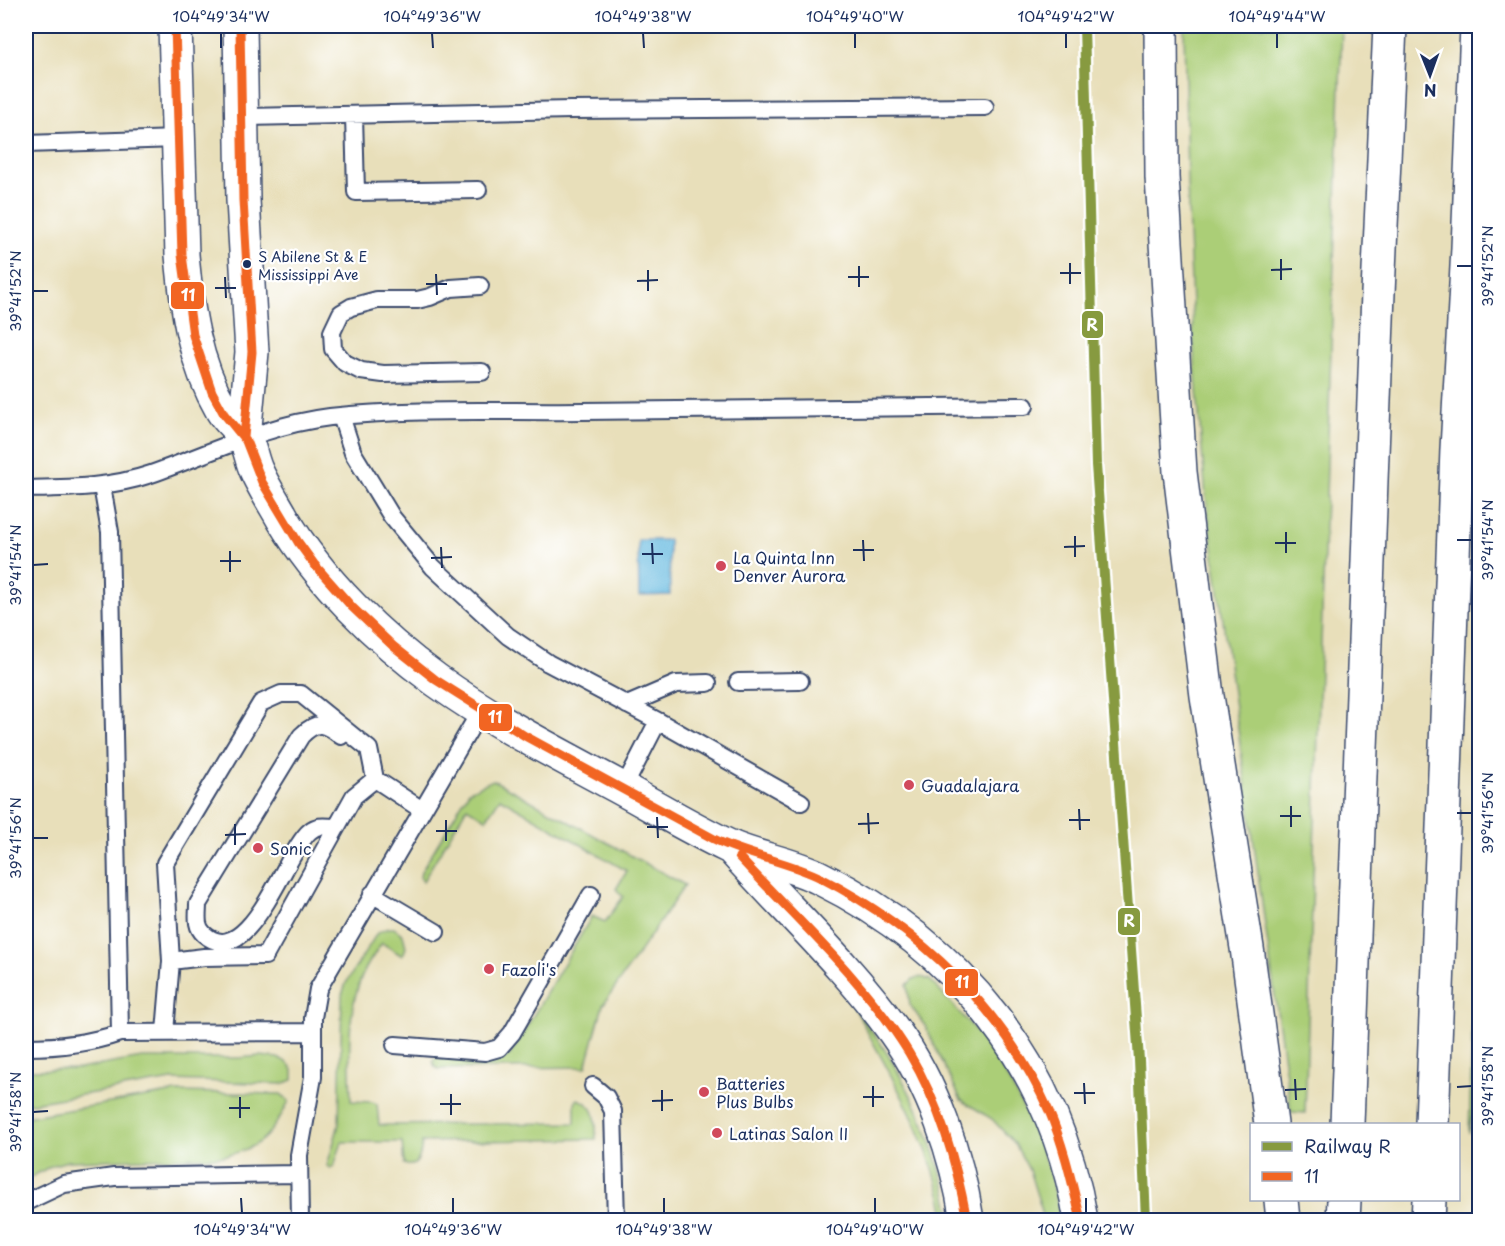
<svg xmlns="http://www.w3.org/2000/svg" width="1505" height="1246" viewBox="0 0 1505 1246" font-family="'Playpen Sans',sans-serif">
  <rect width="100%" height="100%" fill="#fff"/>
  <filter id="ink" filterUnits="userSpaceOnUse"><feTurbulence type="fractalNoise" baseFrequency=".0167" numOctaves="2"/><feDisplacementMap in="SourceGraphic" scale="12" xChannelSelector="R" yChannelSelector="G"/><feConvolveMatrix kernelMatrix="1 2 1 2 8 2 1 2 1" color-interpolation-filters="sRGB"/></filter>
  <filter id="wash" filterUnits="userSpaceOnUse"><feTurbulence type="fractalNoise" baseFrequency=".008" numOctaves="4" result="noise"/><feDisplacementMap in="SourceGraphic" scale="24" xChannelSelector="R" yChannelSelector="G"/><feGaussianBlur stdDeviation="1.35" result="paint"/><feColorMatrix in="noise" values="0 0 0 0 0 0 0 0 0 0 0 0 0 0 0 0 0 1.4 0 .05"/><feComposite in="paint" operator="in"/></filter>
  <g filter="url(#wash)">
    <rect width="100%" height="100%" fill="#e8dfba"/>
    <path fill="#abce77" stroke="#637e6a" stroke-width="1.5" d="M 1184,26 L 1342,26 L 1305,1113 L 1291,1112 L 1206,498 L 1194,354 L 1187,184 Z
      M 493,780 L 685,885 L 603,1005 L 586,1067 L 439,1069 L 435,1067 L 433,1061 L 438,1055 L 480,1062 L 495,1062 L 510,1055 L 592,916 L 605,922 L 623,897 L 616,889 L 627,871 L 500,798 L 486,819 L 467,807 L 423,881 L 420,877 L 421,872 L 469,791 Z
      M 1479,878 L 1480,1081 L 1469,1133 L 1474,975 Z
      M 388,928 L 394,928 L 403,935 L 406,947 L 404,953 L 401,955 L 382,943 C 373,956 364,969 359,984 C 346,1020 350,1064 351,1101 L 372,1102 L 377,1104 L 379,1125 L 575,1123 L 575,1102 L 578,1099 C 598,1106 596,1120 596,1139 L 422,1142 C 421,1153 419,1170 404,1164 L 402,1142 L 342,1142 L 334,1166 L 330,1168 L 327,1166 L 339,1124 L 342,995 L 346,983 L 377,933 Z
      M 921,977 L 930,980 C 947,1000 966,1018 982,1039 C 1017,1087 1053,1162 1060,1220 L 1043,1220 L 1042,1211 L 1029,1170 L 1015,1144 L 992,1119 L 961,1100 L 925,1026 L 910,1005 L 907,985 L 913,979 Z
      M 853,1005 C 863,1020 875,1035 885,1050 C 918,1101 941,1161 952,1220 L 946,1220 C 931,1137 891,1078 853,1005 Z
      M 260,1056 C 274,1057 286,1057 293,1070 L 293,1080 L 282,1084 L 172,1080 L 26,1104 L 26,1070 L 79,1069 L 142,1058 L 239,1058 Z
      M 176,1092 L 281,1094 L 289,1101 C 271,1137 258,1151 216,1157 L 67,1161 L 51,1166 L 26,1180 L 26,1117 Z"/>
    <path fill="#62b8df" stroke="#3e749e" stroke-width="1.5" d="M 638,540 L 669,540 L 670,595 L 639,596 Z"/>
  </g>
  <g filter="url(#ink)">
    <g fill="none" stroke-linecap="round" stroke-linejoin="round">
      <defs>
        <path id="lane" d="M 354,115 L 356,192 L 478,190
          M 242,117 L 571,110 L 985,107
          M 26,144 L 177,139
          M 480,286 L 451,288 L 430,297 L 417,300 L 377,300 L 351,307 L 341,313 L 332,332 L 333,349 L 345,363 L 361,371 L 383,374 L 482,372
          M 341,416 L 353,453 L 392,517 L 433,567 L 508,636 L 548,663 L 658,721 L 623,789
          M 102,486 L 110,532 L 120,1033
          M 26,489 C 68,488 110,488 151,474 C 211,453 266,425 330,417 C 413,408 499,412 583,411 C 731,409 878,408 1025,406
          M 738,682 L 800,681
          M 627,705 L 676,684 L 708,683
          M 658,721 L 801,802
          M 375,779 L 354,796 L 265,956 L 204,957 L 171,961 L 165,863 L 261,703 L 281,694 L 301,694 L 369,749 L 375,779 L 422,810
          M 336,827 C 327,827 318,824 310,831 C 286,850 249,974 204,934 C 195,926 198,915 198,904 L 301,736 C 317,720 324,723 341,736
          M 372,894 L 436,932
          M 165,1032 L 171,961
          M 395,1045 L 485,1052 L 499,1048 L 512,1033 L 591,895
          M 26,1047 C 59,1047 88,1044 120,1033 L 313,1032
          M 593,1086 L 606,1097 L 613,1111 L 616,1220
          M 26,1202 L 64,1184 L 114,1177 L 299,1174
          M 300,1220 L 299,1155 L 313,1077 L 313,1018 L 318,989 L 481,710"/>
        <path id="secondary" d="M 175,26 L 182,255 C 187,310 194,362 222,410 C 228,420 238,427 244,437 C 250,446 251,459 256,470 C 263,486 274,503 283,519 C 319,580 379,639 436,680 C 493,721 556,753 617,786 C 654,806 690,828 728,846 C 757,859 790,863 820,878 C 960,947 1055,1066 1081,1220
          M 240,26 L 243,200 L 252,352 L 244,437
          M 731,847 C 785,908 846,964 894,1031 C 933,1085 957,1155 967,1220"/>
        <path id="highway" d="M 1161,26 L 1162,177 L 1180,472 L 1207,696 L 1247,948 L 1271,1124
          M 1347,1124 L 1378,293 L 1390,26
          M 1432,1124 L 1457,449 L 1468,248 L 1477,26
          M 1281,1200 L 1283,1220
          M 1343,1220 L 1344,1200
          M 1428,1220 L 1429,1200"/>
      </defs>
      <use href="#lane" stroke="#3a496c" stroke-width="20"/>
      <use href="#secondary" stroke="#3a496c" stroke-width="36"/>
      <use href="#highway" stroke="#3a496c" stroke-width="36"/>
      <use href="#lane" stroke="#fff" stroke-width="16"/>
      <use href="#secondary" stroke="#fff" stroke-width="33"/>
      <use href="#highway" stroke="#fff" stroke-width="33"/>
      <defs>
        <path id="bus-1" d="M 175,26 L 182,255 L 193,335 L 212,392 L 224,414 L 246,441 L 262,482 L 298,542 L 314,564 L 352,607 L 393,646 L 436,680 L 525,736 L 714,839 C 748,856 787,861 821,878 C 920,929 1003,1008 1049,1111 C 1064,1146 1072,1183 1081,1220
          M 240,26 L 243,200 L 252,352 L 244,437
          M 739,857 C 796,919 865,981 909,1053 C 940,1105 956,1161 967,1220"/>
      </defs>
      <use href="#bus-1" stroke="#fff" stroke-width="14"/>
      <use href="#bus-1" stroke="#f26522" stroke-width="9"/>
      <defs>
        <path id="rail-1" d="M 1084,26 L 1096,465 L 1139,1060 L 1146,1220"/>
      </defs>
      <use href="#rail-1" stroke="#fff" stroke-width="15"/>
      <use href="#rail-1" stroke="#879a3f" stroke-width="10"/>
    </g>
  </g>
  <path fill="none" stroke="#1b2f5e" stroke-width="2" d="M 221,33 L 221,48M 432,33 L 433,48M 643,33 L 644,48M 855,33 L 855,48M 1066,33 L 1066,48M 1277,33 L 1277,48M 1281,259 L 1281,280M 1070,263 L 1070,284M 859,266 L 859,287M 1457,266 L 1472,266M 648,270 L 648,291M 1271,270 L 1292,269M 1060,273 L 1081,273M 436,274 L 437,295M 225,277 L 226,298M 848,277 L 869,277M 637,281 L 658,280M 426,284 L 447,284M 215,288 L 236,288M 33,291 L 48,291M 1286,532 L 1286,553M 1075,536 L 1075,557M 863,540 L 864,561M 1457,540 L 1472,540M 652,543 L 653,564M 1275,543 L 1296,543M 441,547 L 442,568M 1064,547 L 1085,546M 853,550 L 874,550M 230,551 L 230,572M 642,554 L 663,554M 431,558 L 452,557M 220,561 L 241,561M 33,565 L 48,564M 1291,806 L 1291,827M 1079,809 L 1080,830M 868,813 L 869,834M 1457,813 L 1472,813M 1280,816 L 1301,816M 657,817 L 658,838M 446,820 L 446,841M 1069,820 L 1090,820M 235,824 L 235,845M 858,824 L 879,823M 647,827 L 668,827M 436,831 L 457,831M 225,835 L 246,834M 33,838 L 48,838M 1295,1079 L 1296,1100M 1084,1083 L 1085,1104M 873,1086 L 873,1107M 1457,1087 L 1472,1086M 662,1090 L 662,1111M 1285,1090 L 1306,1089M 1074,1093 L 1095,1093M 451,1094 L 451,1115M 240,1097 L 240,1118M 863,1097 L 884,1097M 652,1101 L 673,1100M 440,1104 L 461,1104M 229,1108 L 250,1108M 33,1112 L 48,1111M 241,1198 L 242,1213M 453,1198 L 453,1213M 664,1198 L 664,1213M 875,1198 L 875,1213M 1086,1198 L 1086,1213"/>
  <circle fill="#1b2f5e" stroke="#fff" stroke-width="2" cx="247" cy="264" r="5"/>
  <g fill="#d1495b" stroke="#fff" stroke-width="2">
    <circle cx="721" cy="566" r="6"/>
    <circle cx="909" cy="785" r="6"/>
    <circle cx="258" cy="848" r="6"/>
    <circle cx="489" cy="969" r="6"/>
    <circle cx="704" cy="1092" r="6"/>
    <circle cx="717" cy="1133" r="6"/>
  </g>
  <g text-anchor="middle" dominant-baseline="central" stroke-width="4.5" stroke-linejoin="round" paint-order="stroke">
    <g font-size="14" fill="#1b2f5e" stroke="#fff" text-anchor="start">
      <text x="258" y="256">S Abilene St &amp; E<tspan x="258" dy="18">Mississippi Ave</tspan></text>
    </g>
    <g font-size="16" fill="#1b2f5e" stroke="#fff" text-anchor="start">
      <text x="733" y="557">La Quinta Inn<tspan x="733" dy="18">Denver Aurora</tspan></text>
      <text x="921" y="785">Guadalajara</text>
      <text x="270" y="848">Sonic</text>
      <text x="501" y="969">Fazoli's</text>
      <text x="716" y="1083">Batteries<tspan x="716" dy="18">Plus Bulbs</tspan></text>
      <text x="729" y="1133">Latinas Salon II</text>
    </g>
  </g>
  <g stroke="#fff" stroke-width="2">
    <rect x="170" y="281" width="35" height="29" rx="6" fill="#f26522"/>
    <rect x="1081" y="310" width="23" height="29" rx="6" fill="#879a3f"/>
    <rect x="478" y="703" width="35" height="29" rx="6" fill="#f26522"/>
    <rect x="1117" y="907" width="24" height="29" rx="6" fill="#879a3f"/>
    <rect x="944" y="968" width="35" height="29" rx="6" fill="#f26522"/>
  </g>
  <g font-size="16" text-anchor="middle" font-weight="bold" fill="#fff">
    <text x="188" y="301">11</text>
    <text x="1092" y="331">R</text>
    <text x="495" y="723">11</text>
    <text x="1129" y="927">R</text>
    <text x="962" y="988">11</text>
  </g>
  <rect width="1505" height="1246" fill="none" stroke="#fff" stroke-width="66"/>
  <rect x="1250" y="1123" width="210" height="78" fill="#ffffff" stroke="#a4acbf" stroke-width="1.5"/>
  <rect x="1262" y="1142" width="30" height="9" fill="#879a3f" stroke="#a4acbf" stroke-width="1.5"/>
  <text x="1304" y="1153" font-size="18" fill="#1b2f5e">Railway R</text>
  <rect x="1262" y="1172" width="30" height="9" fill="#f26522" stroke="#a4acbf" stroke-width="1.5"/>
  <text x="1304" y="1183" font-size="18" fill="#1b2f5e">11</text>
  <g transform="translate(1430 75) rotate(179)" stroke="#ffffff" stroke-width="4.5" paint-order="stroke">
  <path d="M0-4.5L10 22L0 15L-10 22Z" fill="#1b2f5e"/>
  <text y="-9" font-size="16" font-weight="bold" text-anchor="middle" fill="#1b2f5e">N</text>
  </g>
  <rect x="33" y="33" width="1439" height="1180" fill="none" stroke="#1b2f5e" stroke-width="2"/>
  <g font-size="15" text-anchor="middle" fill="#1b2f5e">
    <text x="221" y="22">104°49'34"W</text>
    <text x="432" y="22">104°49'36"W</text>
    <text x="643" y="22">104°49'38"W</text>
    <text x="855" y="22">104°49'40"W</text>
    <text x="1066" y="22">104°49'42"W</text>
    <text x="1277" y="22">104°49'44"W</text>
    <text transform="translate(1488 266) rotate(-90)" y="5">39°41'52"N</text>
    <text transform="translate(16 291) rotate(-90)" y="5">39°41'52"N</text>
    <text transform="translate(1488 540) rotate(-90)" y="5">39°41'54"N</text>
    <text transform="translate(16 565) rotate(-90)" y="5">39°41'54"N</text>
    <text transform="translate(1488 813) rotate(-90)" y="5">39°41'56"N</text>
    <text transform="translate(16 838) rotate(-90)" y="5">39°41'56"N</text>
    <text transform="translate(1488 1086) rotate(-90)" y="5">39°41'58"N</text>
    <text transform="translate(16 1112) rotate(-90)" y="5">39°41'58"N</text>
    <text x="242" y="1235">104°49'34"W</text>
    <text x="453" y="1235">104°49'36"W</text>
    <text x="664" y="1235">104°49'38"W</text>
    <text x="875" y="1235">104°49'40"W</text>
    <text x="1086" y="1235">104°49'42"W</text>
  </g>
</svg>
